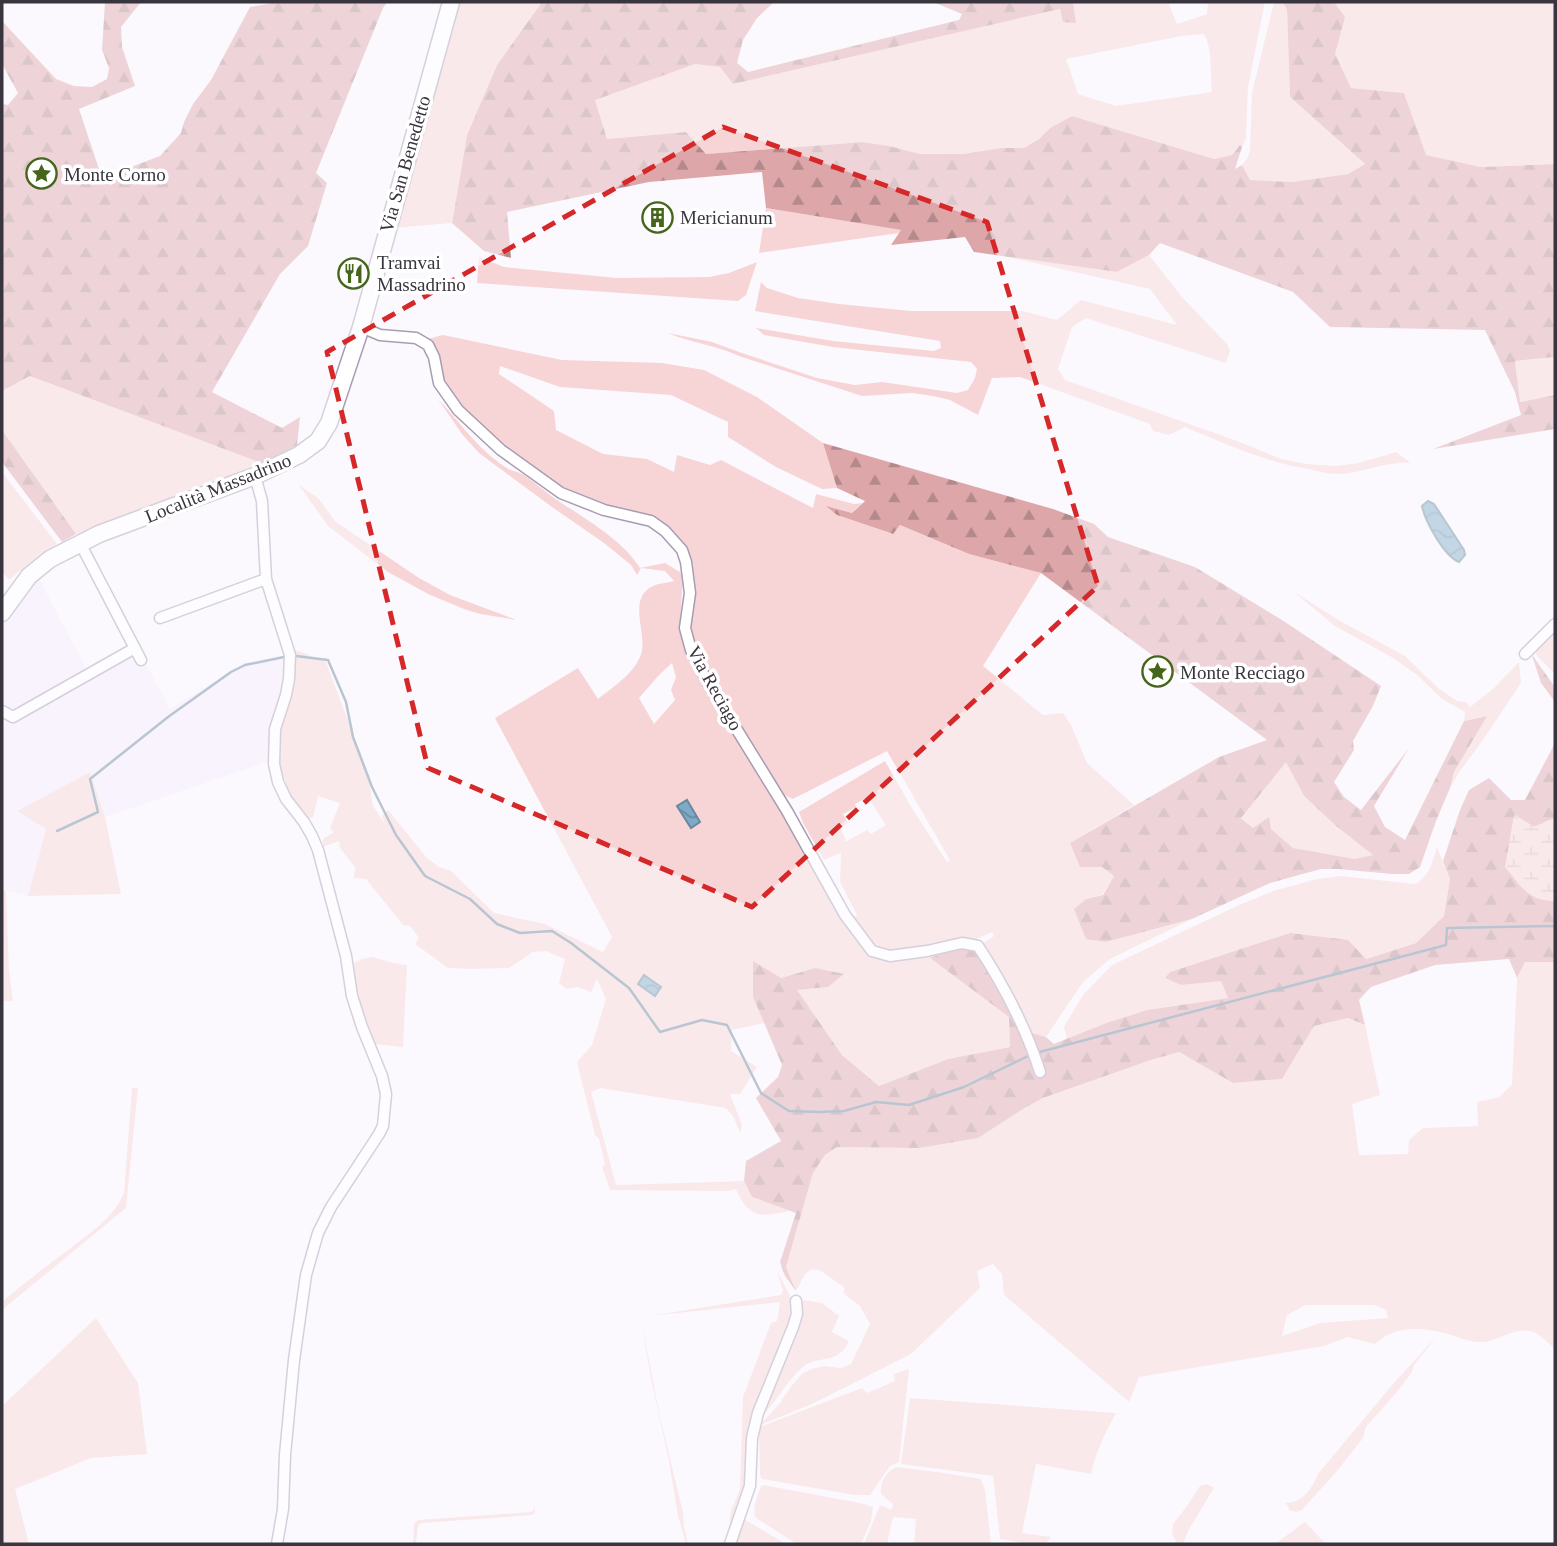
<svg xmlns="http://www.w3.org/2000/svg" width="1557" height="1546" viewBox="0 0 1557 1546" font-family="Georgia,serif">
  <defs>
    <pattern id="forest-firs" width="22" height="20" patternUnits="userSpaceOnUse" patternTransform="scale(1.75)"><rect width="22" height="20" fill="#dda7aa"/><path d="M5 1l3.5 6h-7zM16 11l3.5 6h-7z" fill="#b4898c"/></pattern>
    <pattern id="wetland-marsh" width="20" height="14" patternUnits="userSpaceOnUse" patternTransform="scale(1.75)"><rect width="20" height="14" fill="#f7d5d6"/><path d="M1 5h8M5 5V1M11 12h8M15 12V8" fill="none" stroke="#d4b7b9"/></pattern>
    <pattern id="water-waves" width="16" height="10" patternUnits="userSpaceOnUse" patternTransform="scale(1.75)"><rect width="16" height="10" fill="#7dabc7"/><path d="M0 5q4-4 8 0t8 0" fill="none" stroke="#678ca3"/></pattern>
  </defs>
  <rect width="100%" height="100%" fill="#fbf9fe"/>
  <path fill="#f3ebfd" d="M 38,577 L 88,672 L 135,643 L 170,709 L 244,663 L 287,655 L 287,671 L 273,760 L 105,817 L 90,772 L 17,811 L 46,828 L 28,896 L 2,890 L 2,622 Z"/>
  <path fill="#f7d5d6" fill-rule="evenodd" d="M 457,2 L 542,2 L 497,65 L 467,135 L 452,223 L 393,228 Z
    M 1073,2 L 1168,2 L 1177,24 L 1207,14 L 1208,2 L 1265,2 L 1248,87 L 1246,138 L 1242,147 L 1240,145 L 1232,155 L 1214,159 L 1072,116 L 1050,128 L 1039,139 L 1024,148 L 1001,148 L 963,154 L 919,154 L 889,146 L 863,142 L 706,154 L 686,132 L 606,139 L 595,99 L 695,64 L 720,67 L 733,84 L 1060,9 L 1076,23 ZM 1204,34 C 1213,50 1210,74 1212,92 L 1116,106 L 1078,94 L 1066,59 L 1181,36 Z
    M 1274,2 L 1283,2 L 1287,10 L 1290,97 L 1365,164 L 1348,174 L 1292,182 L 1250,180 L 1242,165 L 1247,159 L 1250,151 L 1252,93 Z
    M 1334,2 L 1555,2 L 1555,164 L 1481,167 L 1425,155 L 1404,93 L 1351,88 L 1334,54 L 1344,17 Z
    M 766,208 L 902,230 L 899,233 L 759,253 Z
    M 999,255 L 1117,272 L 1149,255 L 1182,297 L 1227,344 L 1230,351 L 1226,363 L 1086,318 L 1072,327 L 1058,369 L 1065,380 L 1240,442 L 1281,459 L 1307,464 L 1336,466 L 1359,463 L 1396,452 L 1411,463 C 1385,461 1362,474 1336,474 C 1327,474 1317,471 1309,469 C 1265,462 1225,444 1185,427 L 1169,435 L 1153,431 L 1150,424 L 1020,377 L 992,378 L 978,415 L 950,400 L 933,396 L 912,393 L 862,396 L 739,356 C 716,345 691,343 668,333 L 712,342 L 739,352 L 817,378 L 855,385 L 882,382 L 957,393 L 968,390 L 975,378 L 977,369 L 971,362 L 833,347 L 764,335 L 756,328 L 833,341 L 934,351 L 941,348 L 940,341 L 755,311 L 761,282 L 767,288 L 798,298 L 839,304 L 911,311 L 1023,311 L 1057,320 L 1081,300 L 1177,325 L 1150,289 Z
    M 479,257 L 504,267 L 617,278 L 709,277 L 729,273 L 757,262 L 746,295 L 738,301 L 477,283 Z
    M 443,335 L 562,360 L 662,363 L 704,370 L 757,397 L 823,443 L 837,488 L 822,489 L 776,467 L 728,437 L 728,422 L 671,395 L 560,387 L 500,366 L 499,374 L 554,411 L 556,430 L 603,454 L 647,459 L 674,472 L 677,455 L 710,465 L 721,460 L 813,508 L 816,494 L 854,504 L 862,503 L 852,513 L 828,507 L 837,515 L 892,534 L 900,525 L 969,554 L 1041,573 L 983,666 L 1043,715 L 1063,713 L 1071,725 L 1087,763 L 1134,805 L 1070,843 L 1114,876 L 1102,895 L 1086,899 L 1075,909 L 1086,938 L 1106,942 L 1192,919 L 1110,959 L 1083,982 L 1046,1037 L 1027,1032 L 1004,977 L 980,945 L 994,936 L 992,932 L 931,959 L 1010,1017 L 1010,1047 L 948,1059 L 879,1086 L 842,1055 L 796,990 L 828,987 L 815,968 L 781,978 L 753,997 L 764,1023 L 732,1030 L 731,1051 L 757,1067 L 740,1094 L 730,1094 L 742,1125 L 740,1133 L 733,1116 L 726,1108 L 600,1088 L 591,1092 L 616,1185 L 744,1181 L 752,1197 L 790,1211 C 761,1217 749,1219 736,1189 L 727,1191 L 610,1190 L 602,1167 L 605,1164 L 599,1139 L 595,1135 L 577,1062 L 592,1045 L 606,999 L 597,979 L 591,992 L 578,987 L 566,989 L 559,983 L 565,959 L 546,951 L 533,952 L 509,968 L 470,969 L 448,968 L 415,944 L 419,938 L 410,926 L 403,925 L 366,879 L 354,878 L 355,867 L 340,848 L 339,841 L 323,847 L 323,839 L 334,832 L 330,828 L 340,803 L 318,796 L 313,818 L 306,818 L 295,806 L 290,795 L 276,755 L 290,651 L 299,651 L 326,662 L 368,774 L 373,806 L 385,824 L 382,816 L 388,810 L 427,858 L 439,867 L 451,871 L 494,913 L 545,924 L 603,952 L 612,937 L 495,718 L 578,668 L 598,699 C 613,687 632,675 640,657 C 650,637 625,599 653,586 C 659,583 667,583 674,581 L 665,571 L 641,568 L 637,575 L 631,565 L 604,543 L 552,507 L 479,453 L 462,434 L 438,399 C 460,422 479,451 507,468 C 511,471 517,471 522,474 C 534,481 545,492 557,500 C 584,518 623,540 640,568 L 665,563 L 683,574 C 683,592 678,620 683,636 C 688,650 696,664 701,677 L 846,921 L 857,915 L 840,882 L 841,853 L 824,860 L 803,823 L 799,812 L 885,761 L 913,810 L 947,862 L 950,860 L 887,751 L 793,799 L 784,795 L 709,679 L 693,649 L 690,630 L 695,589 L 687,547 L 666,525 L 651,519 L 604,507 L 560,489 L 503,449 L 463,412 L 441,375 L 433,345 L 428,339 ZM 672,663 L 676,677 L 671,690 L 675,700 L 654,724 L 639,698 L 659,675 ZM 868,797 L 886,825 L 871,834 L 867,830 L 845,842 L 844,841 L 846,840 L 840,828 L 848,823 L 843,814 L 856,807 L 855,804 Z
    M 1555,357 L 1555,395 L 1520,402 L 1515,361 Z
    M 30,376 L 264,464 L 255,472 L 83,534 L 76,534 L 2,430 L 2,391 Z
    M 2,472 L 57,544 L 40,554 L 9,580 L 2,572 Z
    M 299,485 L 318,498 L 336,522 L 419,578 L 450,595 L 517,620 L 480,614 L 464,609 L 428,594 L 388,572 L 328,526 Z
    M 1294,592 L 1340,621 L 1405,656 L 1438,688 L 1457,701 L 1466,702 L 1470,707 L 1494,688 L 1519,662 L 1521,683 L 1483,740 L 1460,771 L 1450,788 L 1454,772 L 1486,716 L 1464,721 L 1465,712 L 1442,699 L 1417,675 L 1395,659 L 1335,626 Z
    M 1555,630 L 1555,674 L 1537,656 L 1535,650 Z
    M 1286,761 L 1304,796 L 1336,826 L 1374,855 L 1356,859 L 1293,848 L 1271,829 L 1253,828 L 1241,817 Z
    M 90,772 L 105,817 L 121,894 L 28,896 L 46,829 L 17,811 Z
    M 1437,847 L 1450,879 L 1444,916 L 1416,943 L 1365,959 L 1290,933 L 1170,972 L 1166,978 L 1181,985 L 1221,980 L 1228,998 L 1147,1010 L 1106,1023 L 1067,1039 L 1064,1027 L 1083,995 L 1112,965 L 1239,905 L 1273,891 L 1317,879 L 1341,876 L 1415,884 C 1430,876 1432,862 1437,847 Z
    M 2,890 L 6,891 L 9,970 L 13,1001 L 2,1001 Z
    M 371,957 C 383,959 395,965 407,965 L 403,1047 L 373,1044 L 359,1005 L 352,964 L 362,959 Z
    M 1525,962 L 1555,962 L 1555,1349 C 1549,1344 1541,1335 1534,1332 C 1514,1325 1498,1343 1480,1342 C 1469,1342 1458,1337 1448,1334 C 1423,1327 1394,1325 1375,1344 L 1347,1337 L 1324,1346 L 1139,1377 L 1129,1402 L 1004,1295 L 1002,1274 L 993,1264 L 977,1271 L 980,1288 L 911,1354 L 812,1404 L 760,1425 L 780,1403 L 792,1385 L 802,1374 L 811,1369 L 824,1366 L 841,1368 L 851,1364 L 870,1324 L 860,1306 L 843,1293 L 845,1288 L 821,1271 L 812,1269 L 805,1274 L 796,1291 L 786,1267 L 813,1173 L 825,1155 L 837,1147 L 919,1148 L 1023,1109 L 1043,1098 L 1151,1060 L 1179,1052 L 1233,1083 L 1282,1079 L 1314,1026 L 1348,1018 L 1365,1025 L 1380,1095 L 1352,1104 L 1359,1155 L 1408,1154 L 1409,1140 L 1423,1128 L 1478,1126 L 1477,1102 L 1499,1097 L 1512,1085 L 1517,978 ZM 1305,1305 L 1375,1305 L 1386,1310 L 1388,1318 L 1320,1323 L 1282,1336 L 1287,1315 Z
    M 132,1088 L 138,1088 L 126,1208 L 2,1310 L 2,1302 C 23,1284 45,1267 67,1251 C 88,1234 113,1219 124,1193 Z
    M 777,1271 L 794,1304 L 794,1319 L 755,1416 L 746,1483 L 728,1544 L 724,1544 L 729,1529 L 731,1511 L 740,1489 L 743,1397 L 771,1323 L 777,1321 L 780,1302 L 649,1316 L 781,1295 L 783,1291 Z
    M 804,1300 L 822,1303 L 839,1316 L 832,1332 L 849,1341 C 838,1366 819,1354 803,1367 C 785,1382 777,1403 759,1418 L 799,1304 Z
    M 96,1318 L 138,1383 L 147,1454 L 91,1458 L 15,1489 L 29,1544 L 2,1544 L 2,1406 Z
    M 641,1319 L 660,1417 L 683,1512 L 684,1527 L 688,1544 L 686,1544 L 678,1516 L 669,1461 L 651,1378 Z
    M 1437,1336 L 1414,1365 L 1412,1372 L 1396,1393 L 1366,1427 L 1363,1438 L 1337,1471 L 1302,1510 L 1296,1512 L 1289,1510 L 1288,1506 L 1285,1503 C 1290,1502 1294,1502 1298,1500 C 1307,1496 1315,1482 1318,1474 L 1393,1384 Z
    M 909,1369 L 899,1462 L 890,1466 L 870,1495 L 855,1495 L 762,1479 L 760,1475 L 759,1428 L 762,1426 L 862,1388 L 867,1393 L 895,1381 L 894,1374 Z
    M 910,1398 L 1116,1413 C 1105,1433 1096,1452 1091,1474 L 1036,1464 L 1022,1533 L 1051,1537 L 1046,1544 L 1029,1544 L 1000,1539 L 993,1476 L 901,1464 Z
    M 897,1467 L 944,1473 L 981,1479 L 985,1490 L 991,1544 L 914,1544 L 916,1519 L 893,1517 L 887,1544 L 864,1544 L 880,1505 L 891,1510 L 893,1504 L 881,1494 C 879,1483 886,1471 897,1467 Z
    M 1207,1484 L 1214,1488 L 1188,1531 L 1183,1544 L 1175,1544 L 1176,1541 L 1172,1534 L 1173,1524 L 1187,1506 L 1200,1486 Z
    M 763,1485 L 860,1503 L 873,1507 L 871,1521 L 861,1544 L 797,1544 L 756,1518 C 751,1509 758,1495 761,1486 Z
    M 534,1504 L 535,1512 L 533,1515 L 421,1523 L 418,1526 L 416,1544 L 413,1544 L 414,1524 L 418,1520 L 531,1512 L 534,1510 Z
    M 742,1518 L 786,1544 L 732,1544 Z
    M 1305,1522 L 1326,1544 L 1275,1544 Z"/>
  <path fill="url(#forest-firs)" fill-rule="evenodd" d="M 105,2 L 141,2 L 121,27 L 122,47 L 135,86 L 79,109 L 102,178 L 160,156 L 181,133 L 184,122 L 193,104 L 211,80 L 250,7 L 279,2 L 387,2 L 383,8 L 316,173 L 327,183 L 308,246 L 280,274 L 212,392 L 282,428 L 300,417 L 297,445 L 264,464 L 30,376 L 2,391 L 2,104 L 8,105 L 18,93 L 2,64 L 2,21 L 56,79 L 74,86 L 92,87 L 107,79 L 109,68 L 102,50 Z
    M 542,2 L 774,2 L 757,18 L 743,40 L 737,63 L 748,72 L 959,20 L 962,14 L 933,2 L 1073,2 L 1076,23 L 1063,22 L 1060,9 L 733,84 L 720,67 L 695,64 L 595,100 L 607,139 L 686,132 L 706,154 L 863,142 L 889,146 L 920,154 L 963,154 L 1001,148 L 1024,148 L 1039,139 L 1050,128 L 1072,116 L 1214,159 L 1232,155 L 1240,145 L 1242,147 L 1235,169 L 1242,165 L 1250,180 L 1292,182 L 1348,174 L 1365,164 L 1290,97 L 1287,10 L 1283,2 L 1334,2 L 1345,17 L 1335,54 L 1351,88 L 1404,93 L 1426,155 L 1481,167 L 1555,164 L 1555,357 L 1515,361 L 1520,402 L 1555,395 L 1555,429 L 1433,449 L 1521,415 L 1515,392 L 1485,330 L 1330,327 L 1293,292 L 1160,243 L 1149,255 L 1117,272 L 974,252 L 965,237 L 891,245 L 901,230 L 766,208 L 762,172 L 649,182 L 507,212 L 511,258 L 484,251 L 452,223 L 467,135 L 497,65 Z
    M 2,430 L 76,534 L 62,542 L 2,462 Z
    M 823,443 L 1053,509 L 1094,524 L 1108,537 L 1195,567 L 1282,620 L 1381,686 L 1373,706 L 1353,741 L 1354,750 L 1334,782 L 1344,797 L 1361,810 L 1409,748 L 1374,806 L 1385,827 L 1405,840 L 1464,721 L 1487,716 L 1454,772 L 1450,788 L 1436,821 L 1420,867 L 1409,874 L 1392,874 L 1338,869 L 1321,869 L 1270,883 L 1192,919 L 1106,942 L 1086,939 L 1074,909 L 1086,899 L 1103,895 L 1114,876 L 1102,867 L 1080,867 L 1070,843 L 1219,757 L 1267,740 L 1041,573 L 969,554 L 900,525 L 893,534 L 837,515 L 826,506 L 852,513 L 865,501 L 837,488 ZM 1286,762 L 1304,796 L 1336,826 L 1373,855 L 1355,859 L 1293,848 L 1271,829 L 1269,817 L 1253,828 L 1241,818 Z
    M 1532,655 L 1555,687 L 1555,702 L 1541,683 Z
    M 1555,743 L 1555,818 L 1534,827 L 1515,815 L 1550,901 L 1555,901 L 1555,962 L 1525,962 L 1517,978 L 1509,959 L 1435,965 L 1371,987 L 1359,1000 L 1365,1025 L 1348,1018 L 1314,1026 L 1282,1079 L 1233,1083 L 1179,1052 L 1151,1060 L 1043,1098 L 1023,1109 L 978,1138 L 919,1148 L 837,1147 L 825,1155 L 813,1173 L 786,1267 L 796,1291 L 785,1276 L 780,1262 L 796,1213 L 752,1197 L 744,1181 L 746,1161 L 781,1141 L 756,1098 L 778,1077 L 782,1065 L 753,997 L 753,961 L 781,978 L 815,968 L 844,974 L 828,987 L 797,990 L 842,1055 L 879,1086 L 948,1059 L 1010,1047 L 1009,1017 L 930,958 L 963,946 L 977,951 L 1005,995 L 1021,1030 L 1046,1037 L 1054,1044 L 1106,1023 L 1147,1010 L 1228,998 L 1221,981 L 1181,985 L 1165,978 L 1170,972 L 1290,933 L 1348,940 L 1366,959 L 1416,943 L 1444,916 L 1450,879 L 1443,861 L 1460,810 L 1469,790 L 1489,778 L 1511,800 L 1525,800 Z"/>
  <path fill="url(#wetland-marsh)" d="M 1514,815 L 1534,827 L 1555,818 L 1555,901 C 1528,901 1521,886 1505,867 Z"/>
  <path fill="url(#water-waves)" stroke="#69889e" stroke-width="2" d="M 1428,501 L 1434,504 L 1464,550 L 1465,555 L 1459,562 C 1444,556 1425,521 1422,506 Z
    M 687,800 L 700,822 L 691,828 L 677,806 Z
    M 644,975 L 661,987 L 655,996 L 638,984 Z"/>
  <g fill="none" stroke-linecap="round" stroke-linejoin="round">
    <path stroke="#69889e" stroke-width="2.5" d="M 296,656 L 328,660 L 346,702 L 353,737 L 372,787 L 396,835 L 425,876 L 470,899 L 497,924 L 520,933 L 552,931 L 571,943 L 629,988 L 660,1032 L 702,1020 L 727,1025 L 761,1093 L 789,1111 L 820,1112 L 844,1111 L 876,1102 L 909,1105 L 964,1087 L 1032,1054 L 1446,945 L 1447,928 L 1555,926
      M 57,831 L 98,812 L 90,779 L 168,717 L 231,672 L 245,665 L 284,657"/>
    <defs>
      <path id="street" d="M 361,327 L 380,335 L 416,338 L 428,345 L 434,357 L 439,383 L 458,410 L 501,450 L 561,493 L 604,510 L 651,521 L 665,531 L 682,550 L 686,562 L 690,593 L 685,628 L 691,650 L 707,681 L 787,811 L 845,915 L 872,951 L 890,956 L 927,951 L 962,943 L 978,946 C 1003,984 1026,1028 1040,1072
        M 255,476 L 262,501 L 266,579 L 290,655 L 289,679 L 286,695 L 275,729 L 274,764 L 278,782 L 286,799 L 304,822 L 312,836 L 318,850 L 346,956 L 352,996 L 362,1027 L 382,1076 L 386,1094 L 383,1126 L 379,1134 L 331,1207 L 318,1233 L 306,1275 L 294,1360 L 285,1455 L 283,1509 L 277,1544
        M 80,543 L 141,660
        M 160,618 L 266,579
        M 1525,654 L 1555,624
        M 2,711 L 13,717 L 135,648
        M 730,1544 L 750,1486 L 752,1438 L 758,1413 L 793,1327 L 797,1314 L 796,1301"/>
      <path id="primary" d="M 2,613 L 29,576 L 50,559 L 99,534 L 255,476 L 299,455 L 318,441 L 329,423 L 361,327 L 451,2"/>
    </defs>
    <use href="#street" stroke="#a79db3" stroke-width="13"/>
    <use href="#primary" stroke="#a79db3" stroke-width="19"/>
    <use href="#street" stroke="#fff" stroke-width="10"/>
    <use href="#primary" stroke="#fff" stroke-width="16"/>
  </g>
  <path d="M0 0H1557V1546H0ZM 723,127 L 987,222 L 1098,586 L 752,907 L 428,768 L 327,352 Z" fill="#fbf9fe" fill-opacity=".55" fill-rule="evenodd"/>
  <path fill="none" stroke="#d62828" stroke-width="5" stroke-dasharray="14 9" stroke-linejoin="round" d="M 723,127 L 987,222 L 1098,586 L 752,907 L 428,768 L 327,352 Z"/>
  <defs>
    <symbol id="sight-ring" viewBox="-11 -11 22 22"><circle r="9.5" fill="#fff" stroke="#44651b" stroke-width="1.5"/><path d="M0-6L1.8-2.2L6-1.7L2.9 1.2L3.7 5.4L0 3.3L-3.7 5.4L-2.9 1.2L-6-1.7L-1.8-2.2Z" fill="#44651b"/></symbol>
    <symbol id="building-ring" viewBox="-11 -11 22 22"><circle r="9.5" fill="#fff" stroke="#44651b" stroke-width="1.5"/><path d="M-4-6H4V6H1V3H-1V6H-4ZM-2.5-4.3h1.7v1.8h-1.7ZM.8-4.3h1.7v1.8H.8ZM-2.5-1h1.7V.8h-1.7ZM.8-1h1.7V.8H.8Z" fill="#44651b"/></symbol>
    <symbol id="restaurant-ring" viewBox="-11 -11 22 22"><circle r="9.5" fill="#fff" stroke="#44651b" stroke-width="1.5"/><path d="M-5-6h1v4h1v-4h1v4h1v-4h1v5L-1.5 .5V6h-2V.5L-5-1ZM5-6V6H3V1.5H1.5Q1.5-4 5-6Z" fill="#44651b"/></symbol>
  </defs>
  <g fill-rule="evenodd">
    <use href="#sight-ring" x="24" y="156" width="35" height="35"/>
    <use href="#building-ring" x="640" y="200" width="35" height="35"/>
    <use href="#restaurant-ring" x="336" y="256" width="35" height="35"/>
    <use href="#sight-ring" x="1140" y="654" width="35" height="35"/>
  </g>
  <g text-anchor="middle" dominant-baseline="central" stroke-width="7" stroke-linejoin="round" paint-order="stroke">
    <g font-size="19" fill="#39353e" stroke="#fff">
      <text transform="translate(405 164) rotate(-74)">Via San Benedetto</text>
      <text transform="translate(218 488) rotate(-22)">Località Massadrino</text>
      <text transform="translate(715 688) rotate(61)">Via Reciago</text>
    </g>
    <g font-size="19" fill="#39353e" stroke="#fff" text-anchor="start">
      <text x="64" y="174">Monte Corno</text>
      <text x="680" y="217">Mericianum</text>
      <text x="377" y="262">Tramvai<tspan x="377" dy="22">Massadrino</tspan></text>
      <text x="1180" y="672">Monte Recciago</text>
    </g>
  </g>
  <rect width="1557" height="1546" fill="none" stroke="#39353e" stroke-width="7"/>
</svg>
